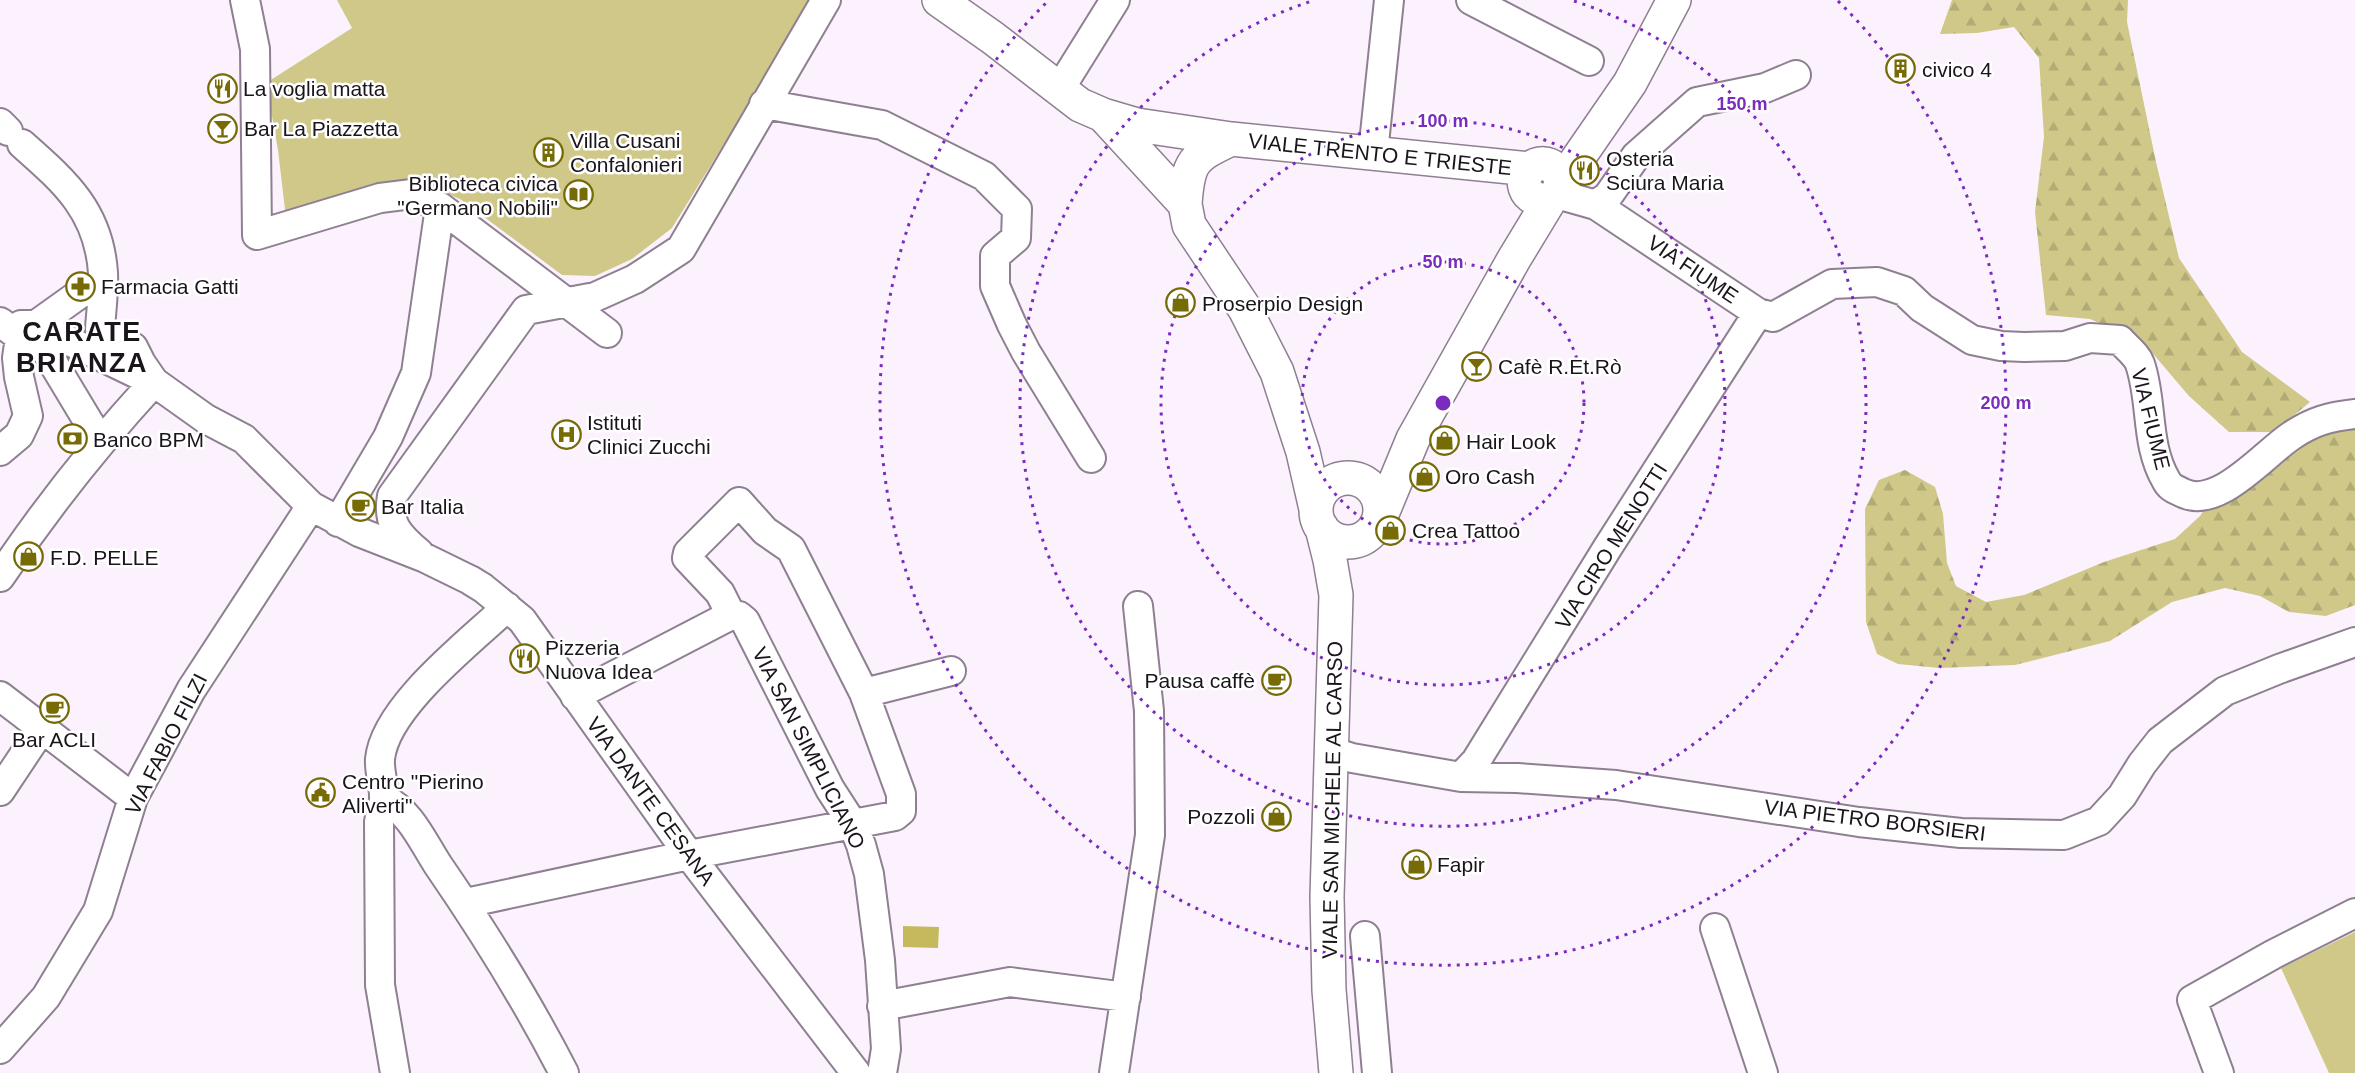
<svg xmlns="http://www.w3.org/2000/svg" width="2355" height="1073" viewBox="0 0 2355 1073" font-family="Arial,sans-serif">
  <defs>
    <pattern id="forest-firs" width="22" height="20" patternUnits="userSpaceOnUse" patternTransform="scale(1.5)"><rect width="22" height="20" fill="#cfc888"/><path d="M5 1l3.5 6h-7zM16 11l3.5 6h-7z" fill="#b1ab75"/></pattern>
  </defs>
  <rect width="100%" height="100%" fill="#fcf2fe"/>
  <path fill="#cfc888" d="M 337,0 L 813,0 L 672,228 L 632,259 L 595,276 L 562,275 L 460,199 L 410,179 L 375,184 L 286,218 L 278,150 L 266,83 L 352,28 Z
    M 2355,932 L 2355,1073 L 2329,1073 L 2281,968 Z"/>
  <path fill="url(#forest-firs)" d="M 1952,0 L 2128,0 L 2127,22 L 2156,162 L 2179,258 L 2242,352 L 2310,402 L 2274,432 L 2229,432 L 2189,396 L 2143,342 L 2090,319 L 2046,315 L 2035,212 L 2044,137 L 2039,58 L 2014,27 L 1977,33 L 1940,34 Z
    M 2355,414 L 2355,605 L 2326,616 L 2289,612 L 2260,596 L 2225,588 L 2172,602 L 2110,641 L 2015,665 L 1939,668 L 1898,664 L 1877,654 L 1866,622 L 1865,509 L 1879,480 L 1905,470 L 1935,487 L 1943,514 L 1947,563 L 1956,586 L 1986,602 L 2024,595 L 2104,562 L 2175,539 L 2200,516 L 2215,494 Z"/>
  <path fill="#c4b95c" d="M 903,926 L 939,927 L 938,948 L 903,947 Z"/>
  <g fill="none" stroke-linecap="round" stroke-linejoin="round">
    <defs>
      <path id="minor" d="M 245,0 L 255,49 L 257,235 L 380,198 L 412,194 L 440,207 L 607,333
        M 1471,0 L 1589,61
        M 1059,90 L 1115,0
        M 764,104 L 882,125 L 984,176 L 1017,209 L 1016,238 L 995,256 L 995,286 L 1012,325 L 1026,352 L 1091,458
        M 0,123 L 8,131
        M 22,144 C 65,182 99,211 103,273 C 104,292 101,311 100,329 L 133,347 L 141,363 L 154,382
        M 1373,153 L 1389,0
        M 1557,194 L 1596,205 L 1758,313 L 1773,317 L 1832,284 L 1877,282 L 1904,291 L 1922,308 L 1972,340 L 2001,346 L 2024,347 L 2065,346 L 2090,338 L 2120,340 C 2126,347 2137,355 2140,364 C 2153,402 2145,444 2166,480 C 2170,488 2175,489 2183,493 C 2218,510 2264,454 2291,436 C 2313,421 2329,417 2355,414
        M 1596,205 L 1608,196 L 1636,156 L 1697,102 L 1765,88 L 1796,75
        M 0,322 L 20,337 L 44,348 L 100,441
        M 21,325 L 36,325 L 85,290
        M 36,325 L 154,382 L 206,419 L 244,439 L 311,506 L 359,532 L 423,557 L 470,580 L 483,588 L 522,620 L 689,855 L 856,1073
        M 0,451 L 19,435 L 28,416 L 19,377 L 17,358 L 20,337
        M 338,522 L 388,437 L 416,373 L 440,207
        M 419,553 C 398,535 387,524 392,496 L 526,310 L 595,297 L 635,279 L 681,249 L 826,0
        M 0,577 C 46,508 98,443 154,382
        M 731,615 L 739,616 L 745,621 L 830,789 L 852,823 L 861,845 L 869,874 L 880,960 L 886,1049 L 882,1073
        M 864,693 L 951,671
        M 0,696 L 133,798
        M 575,696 L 731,615
        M 1330,751 L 1352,758 L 1461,777 L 1517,778 L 1616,785 L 1859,822 L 1961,833 L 2064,835 L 2099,821 L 2122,796 L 2142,764 L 2160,741 L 2225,691 L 2279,669 L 2355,642
        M 1461,777 L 1476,761 L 1608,547 L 1758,313
        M 0,791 L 42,728
        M 384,799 C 410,811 423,842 438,865 C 484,932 527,1001 564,1073
        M 466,903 L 689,855 L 895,816 L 901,811 L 901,794 L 864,693 L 791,549 L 765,531 L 739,502 L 688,553 L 687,558 L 720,593 L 731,615
        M 1715,928 L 1763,1073
        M 1365,936 L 1377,1073
        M 882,1006 L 1010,982 L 1126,997
        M 0,1049 L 46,997 L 98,911 L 133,798 L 191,690 L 311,506
        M 395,1073 L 380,985 L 379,822 C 380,815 383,807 384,800 C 385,787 379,773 380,759 C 385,707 470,642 507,607
        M 1114,1073 L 1150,835 L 1149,711 L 1138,606
        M 2219,1073 L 2192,1000 L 2274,954 L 2355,913"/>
      <path id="major" d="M 939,0 L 993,38 L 1080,105 L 1103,115 L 1185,204 L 1189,225 L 1245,309 L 1277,372 L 1303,452 L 1316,509
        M 1103,115 L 1137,125 L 1231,139 L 1529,169
        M 1561,183 C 1559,165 1543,158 1529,169 C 1510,197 1555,215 1561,183 L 1630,83 L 1674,0
        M 1185,204 C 1188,161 1193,157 1231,139
        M1316 510a32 32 0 1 1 64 0a32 32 0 1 1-64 0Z
        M 1379,521 L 1413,439 L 1514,259 L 1551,198
        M 1322,528 L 1330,560 L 1336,595 L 1327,897 L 1329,990 L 1336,1073"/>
    </defs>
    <use href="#minor" stroke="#8e7f91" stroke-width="32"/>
    <use href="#major" stroke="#8e7f91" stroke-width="36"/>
    <use href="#minor" stroke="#fff" stroke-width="28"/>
    <use href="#major" stroke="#fff" stroke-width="33"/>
  </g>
  <g fill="none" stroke="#7b2cbf" stroke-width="3" stroke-dasharray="3 6">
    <circle cx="1443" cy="403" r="141"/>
    <circle cx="1443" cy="403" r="282"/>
    <path d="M1574 1A423 423 0 1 1 1312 1"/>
    <path d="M1838 1A563 563 0 1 1 1048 1"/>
  </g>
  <defs>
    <symbol id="building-ring" viewBox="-11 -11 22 22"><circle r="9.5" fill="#fff" stroke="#766b05" stroke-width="1.5"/><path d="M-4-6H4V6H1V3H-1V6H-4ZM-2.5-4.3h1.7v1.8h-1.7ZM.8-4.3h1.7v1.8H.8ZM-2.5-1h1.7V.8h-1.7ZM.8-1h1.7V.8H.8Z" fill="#766b05"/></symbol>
    <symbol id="restaurant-ring" viewBox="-11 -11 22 22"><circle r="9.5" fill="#fff" stroke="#766b05" stroke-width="1.5"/><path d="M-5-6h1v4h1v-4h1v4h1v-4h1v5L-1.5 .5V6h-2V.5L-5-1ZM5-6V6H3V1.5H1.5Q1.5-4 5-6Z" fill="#766b05"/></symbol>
    <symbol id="bar-ring" viewBox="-11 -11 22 22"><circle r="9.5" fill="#fff" stroke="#766b05" stroke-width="1.5"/><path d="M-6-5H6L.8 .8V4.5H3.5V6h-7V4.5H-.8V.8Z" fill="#766b05"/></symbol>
    <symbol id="library-ring" viewBox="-11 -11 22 22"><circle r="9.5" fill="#fff" stroke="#766b05" stroke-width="1.5"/><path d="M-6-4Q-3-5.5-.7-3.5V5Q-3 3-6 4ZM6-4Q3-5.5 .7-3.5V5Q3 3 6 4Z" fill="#766b05"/></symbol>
    <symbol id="pharmacy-ring" viewBox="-11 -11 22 22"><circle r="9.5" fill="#fff" stroke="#766b05" stroke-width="1.5"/><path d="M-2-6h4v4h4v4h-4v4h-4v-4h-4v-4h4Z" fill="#766b05"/></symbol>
    <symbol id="shop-ring" viewBox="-11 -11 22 22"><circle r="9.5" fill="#fff" stroke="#766b05" stroke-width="1.5"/><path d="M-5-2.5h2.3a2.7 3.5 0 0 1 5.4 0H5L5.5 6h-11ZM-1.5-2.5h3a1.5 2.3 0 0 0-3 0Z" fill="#766b05"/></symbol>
    <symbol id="hospital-ring" viewBox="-11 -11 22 22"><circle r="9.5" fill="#fff" stroke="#766b05" stroke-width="1.5"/><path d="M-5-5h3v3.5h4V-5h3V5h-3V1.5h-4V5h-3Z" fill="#766b05"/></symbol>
    <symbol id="bank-ring" viewBox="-11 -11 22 22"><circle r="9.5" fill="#fff" stroke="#766b05" stroke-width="1.5"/><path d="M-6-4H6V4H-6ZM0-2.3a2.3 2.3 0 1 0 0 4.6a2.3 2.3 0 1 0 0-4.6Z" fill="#766b05"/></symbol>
    <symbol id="cafe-ring" viewBox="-11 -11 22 22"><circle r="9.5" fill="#fff" stroke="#766b05" stroke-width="1.5"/><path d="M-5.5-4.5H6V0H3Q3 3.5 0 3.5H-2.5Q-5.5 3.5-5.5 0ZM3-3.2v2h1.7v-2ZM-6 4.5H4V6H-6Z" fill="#766b05"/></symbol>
    <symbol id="civic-ring" viewBox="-11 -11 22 22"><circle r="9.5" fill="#fff" stroke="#766b05" stroke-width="1.5"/><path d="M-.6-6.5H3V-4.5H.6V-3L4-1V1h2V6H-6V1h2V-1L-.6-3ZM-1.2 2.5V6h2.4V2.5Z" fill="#766b05"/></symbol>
  </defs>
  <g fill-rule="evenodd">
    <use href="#building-ring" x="1884" y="52" width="33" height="33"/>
    <use href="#restaurant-ring" x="206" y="72" width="33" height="33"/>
    <use href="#bar-ring" x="206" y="112" width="33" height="33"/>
    <use href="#building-ring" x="532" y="136" width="33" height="33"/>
    <use href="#restaurant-ring" x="1568" y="154" width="33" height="33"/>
    <use href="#library-ring" x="562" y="178" width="33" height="33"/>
    <use href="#pharmacy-ring" x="64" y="270" width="33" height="33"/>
    <use href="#shop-ring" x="1164" y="286" width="33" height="33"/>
    <use href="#bar-ring" x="1460" y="350" width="33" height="33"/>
    <use href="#hospital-ring" x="550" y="418" width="33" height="33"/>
    <use href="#bank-ring" x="56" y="422" width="33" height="33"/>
    <use href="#shop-ring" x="1428" y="424" width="33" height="33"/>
    <use href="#shop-ring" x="1408" y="460" width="33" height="33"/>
    <use href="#cafe-ring" x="344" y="490" width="33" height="33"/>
    <use href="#shop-ring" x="1374" y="514" width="33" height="33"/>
    <use href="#shop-ring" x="12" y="540" width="33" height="33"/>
    <use href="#restaurant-ring" x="508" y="642" width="33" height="33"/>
    <use href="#cafe-ring" x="1260" y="664" width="33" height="33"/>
    <use href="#cafe-ring" x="38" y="692" width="33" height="33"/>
    <use href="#civic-ring" x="304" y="776" width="33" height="33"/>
    <use href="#shop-ring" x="1260" y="800" width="33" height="33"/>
    <use href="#shop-ring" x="1400" y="848" width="33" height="33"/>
  </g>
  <g text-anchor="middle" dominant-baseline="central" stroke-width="5" stroke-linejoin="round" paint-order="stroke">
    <g font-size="21" fill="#1a141b" stroke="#fff" text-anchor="start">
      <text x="1922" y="69">civico 4</text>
      <text x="243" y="88">La voglia matta</text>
      <text x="244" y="128">Bar La Piazzetta</text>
      <text x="570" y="140">Villa Cusani<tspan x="570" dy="24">Confalonieri</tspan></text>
      <text x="1606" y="158">Osteria<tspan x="1606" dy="24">Sciura Maria</tspan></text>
      <text x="558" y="183" text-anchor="end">Biblioteca civica<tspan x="558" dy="24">"Germano Nobili"</tspan></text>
      <text x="101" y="286">Farmacia Gatti</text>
      <text x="1202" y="303">Proserpio Design</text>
      <text x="1498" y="366">Cafè R.Et.Rò</text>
      <text x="587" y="422">Istituti<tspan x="587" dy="24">Clinici Zucchi</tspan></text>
      <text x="93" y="439">Banco BPM</text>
      <text x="1466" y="441">Hair Look</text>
      <text x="1445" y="476">Oro Cash</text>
      <text x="381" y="506">Bar Italia</text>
      <text x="1412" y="530">Crea Tattoo</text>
      <text x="50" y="557">F.D. PELLE</text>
      <text x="545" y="647">Pizzeria<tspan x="545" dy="24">Nuova Idea</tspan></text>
      <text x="1255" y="680" text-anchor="end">Pausa caffè</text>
      <text x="54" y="739" text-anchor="middle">Bar ACLI</text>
      <text x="342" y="781">Centro "Pierino<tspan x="342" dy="24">Aliverti"</tspan></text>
      <text x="1255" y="816" text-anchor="end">Pozzoli</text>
      <text x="1437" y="864">Fapir</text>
    </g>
    <g font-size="21" fill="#1a141b" stroke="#fff">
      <text transform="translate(1380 154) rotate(6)">VIALE TRENTO E TRIESTE</text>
      <text transform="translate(1693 269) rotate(34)">VIA FIUME</text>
      <text transform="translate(2151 419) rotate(76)">VIA FIUME</text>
      <text transform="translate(1611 546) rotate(-58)">VIA CIRO MENOTTI</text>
      <text transform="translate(166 744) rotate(-63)">VIA FABIO FILZI</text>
      <text transform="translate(809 748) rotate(63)">VIA SAN SIMPLICIANO</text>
      <text transform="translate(1332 800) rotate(-89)">VIALE SAN MICHELE AL CARSO</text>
      <text transform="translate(651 801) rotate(54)">VIA DANTE CESANA</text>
      <text transform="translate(1875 820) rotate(7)">VIA PIETRO BORSIERI</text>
    </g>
    <g font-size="27" font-weight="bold" letter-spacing="1.5" fill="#1a141b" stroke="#fff">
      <text x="82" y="332">CARATE<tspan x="82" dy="31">BRIANZA</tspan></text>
    </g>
  </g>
  <circle cx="1443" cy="403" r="9" fill="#7b2cbf" stroke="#fff" stroke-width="3"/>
  <g font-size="18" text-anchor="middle" font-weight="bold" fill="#7b2cbf" stroke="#fff" stroke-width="5" stroke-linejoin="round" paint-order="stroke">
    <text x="1742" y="110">150 m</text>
    <text x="1443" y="127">100 m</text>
    <text x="1443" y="268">50 m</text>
    <text x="2006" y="409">200 m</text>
  </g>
</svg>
